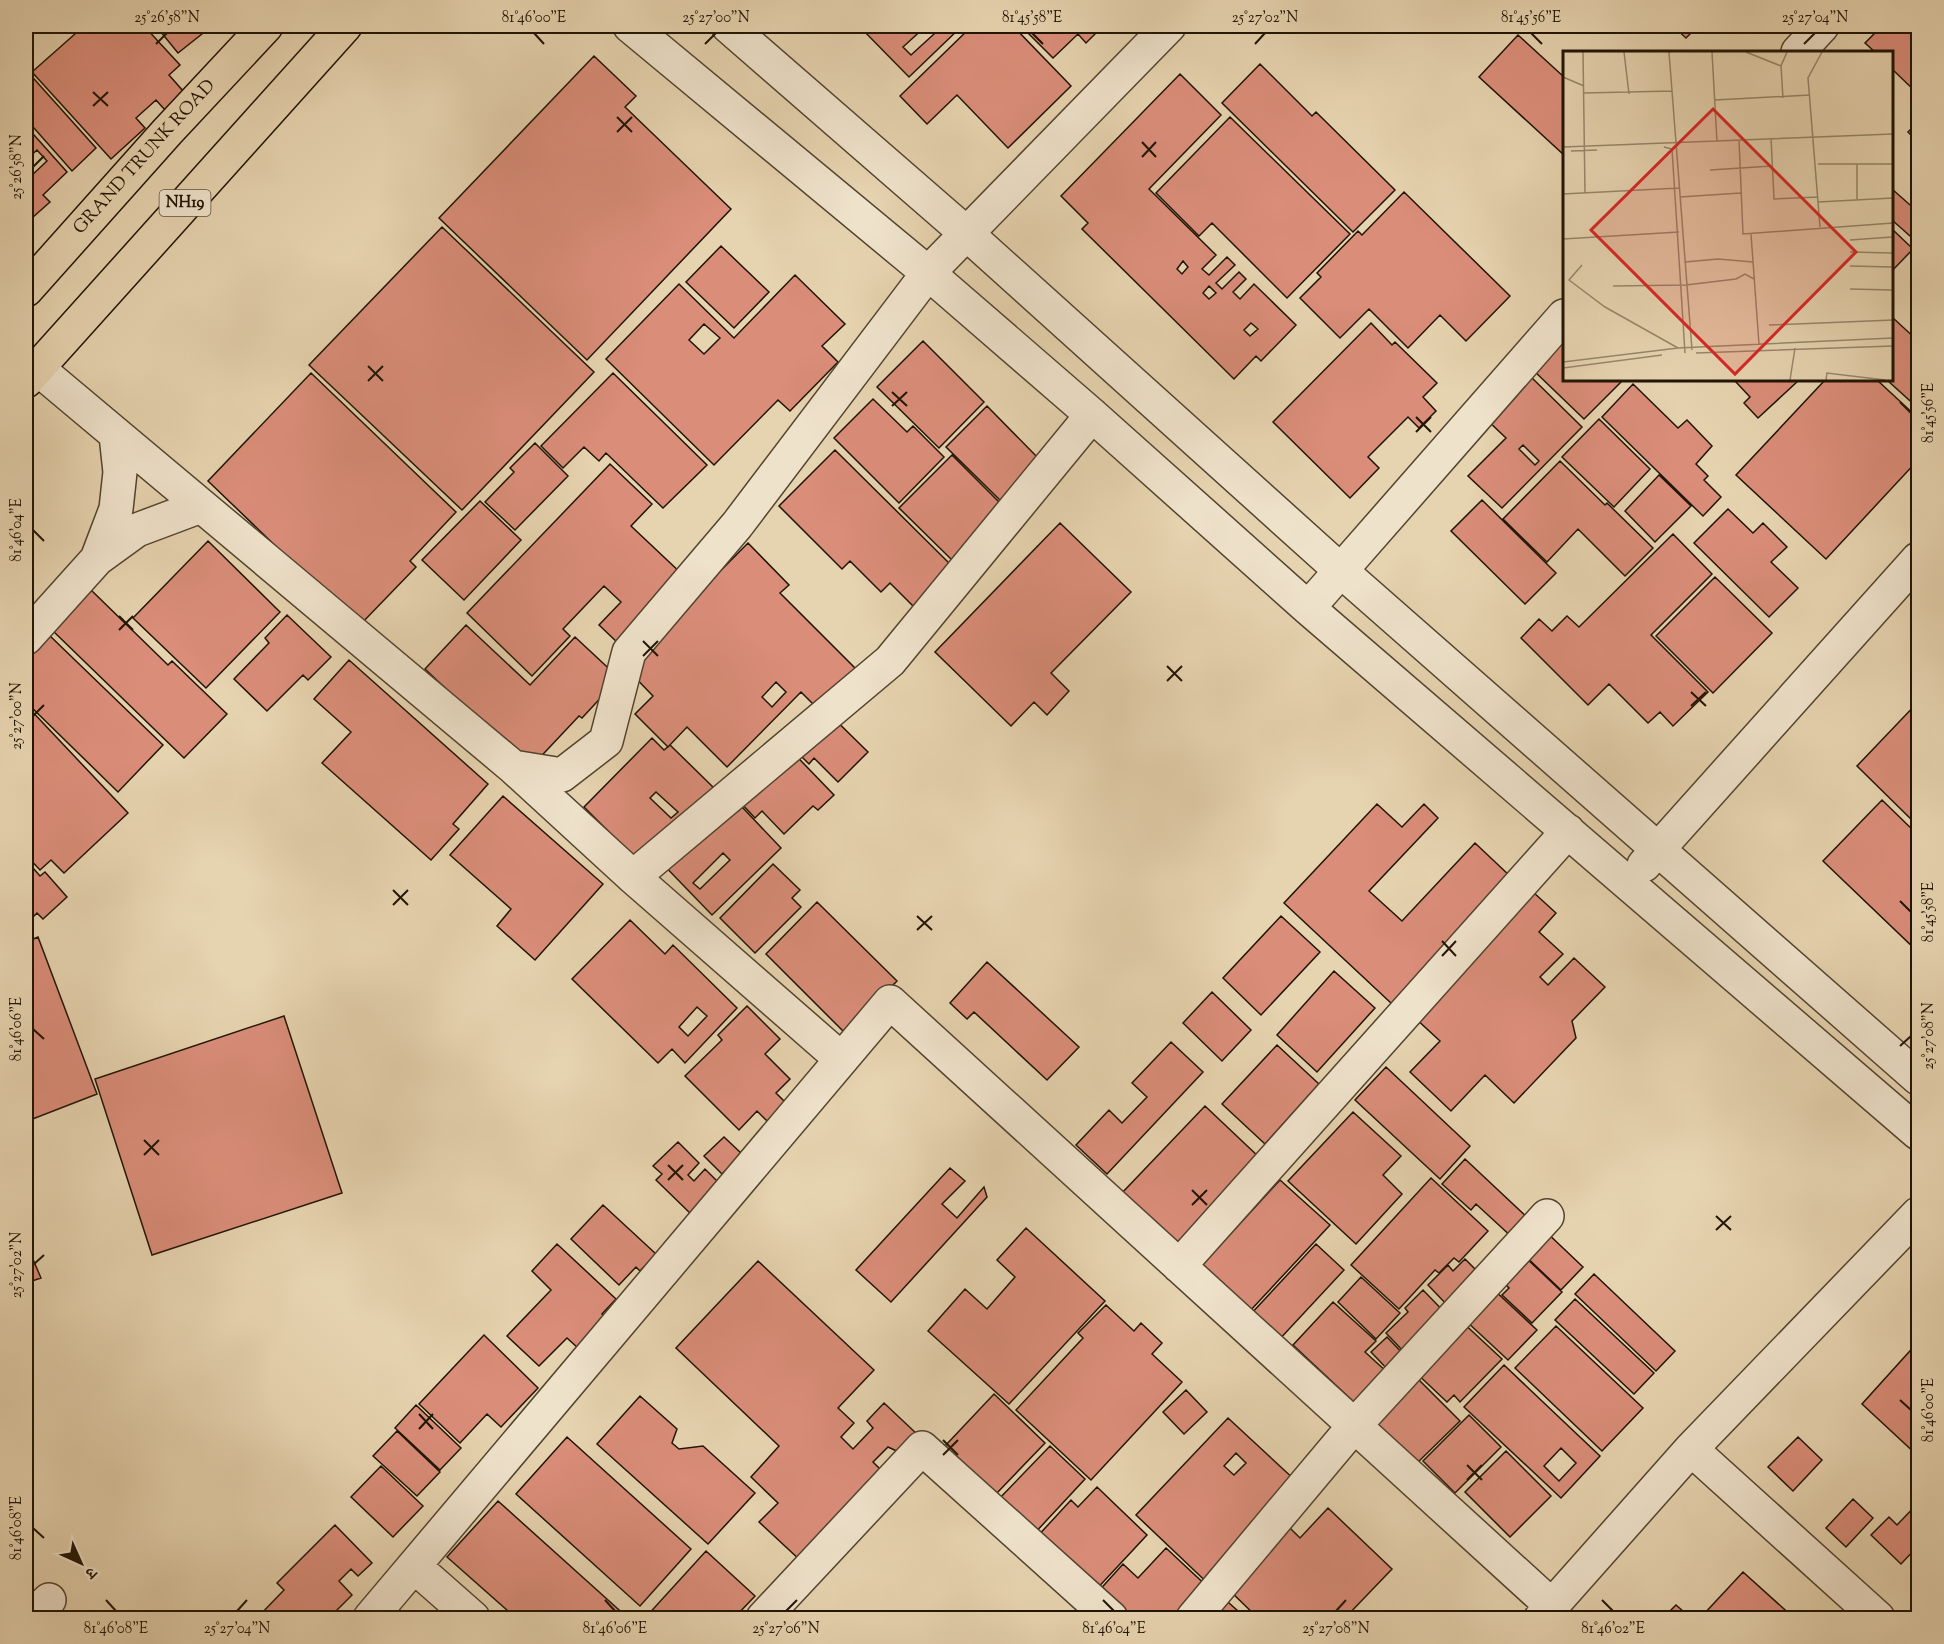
<svg xmlns="http://www.w3.org/2000/svg" width="1944" height="1644" viewBox="0 0 1944 1644" font-family="'Sorts Mill Goudy','Noto Serif Devanagari',serif">
  <rect width="100%" height="100%" fill="#e6d3af"/>
  <filter id="stains"><feTurbulence type="fractalNoise" baseFrequency=".00333" numOctaves="4"/><feColorMatrix values="0 0 0 0 .2 0 0 0 0 .09 0 0 0 0 .02 0 0 0 .5 -.17"/></filter>
  <radialGradient id="worn" r=".72"><stop offset=".6" stop-color="#630" stop-opacity="0"/><stop offset="1" stop-color="#630" stop-opacity=".3"/></radialGradient>
  <path fill="#da8d79" stroke="#201404" stroke-width="1.5" fill-rule="evenodd" d="M 84,26 L 144,26 L 180,65 L 169,75 L 184,92 L 165,110 L 156,100 L 136,118 L 145,128 L 111,159 L 32,72 Z
    M 156,26 L 212,26 L 178,53 Z
    M 859,26 L 962,26 L 909,77 ZM 926,26 L 934,34 L 911,55 L 903,47 Z
    M 972,26 L 1013,26 L 1071,86 L 1008,148 L 957,95 L 927,124 L 900,96 Z
    M 1021,26 L 1093,26 L 1098,31 L 1086,43 L 1078,34 L 1053,58 Z
    M 1673,26 L 1698,26 L 1686,38 Z
    M 1882,26 L 1918,26 L 1918,94 L 1892,69 L 1892,52 L 1875,52 L 1865,43 Z
    M 1518,35 L 1564,77 L 1564,155 L 1479,77 Z
    M 594,56 L 636,96 L 625,107 L 731,209 L 587,360 L 439,218 Z
    M 1260,64 L 1312,116 L 1316,112 L 1395,190 L 1353,232 L 1222,103 Z
    M 26,70 L 96,148 L 72,171 L 26,119 Z
    M 1180,74 L 1221,115 L 1149,189 L 1216,255 L 1202,269 L 1209,275 L 1227,257 L 1235,265 L 1216,283 L 1222,289 L 1239,272 L 1246,279 L 1233,292 L 1240,299 L 1254,284 L 1296,325 L 1261,361 L 1256,356 L 1234,379 L 1082,229 L 1088,223 L 1061,196 ZM 1183,261 L 1188,267 L 1182,274 L 1177,269 ZM 1209,286 L 1216,293 L 1209,299 L 1203,293 ZM 1251,323 L 1258,329 L 1250,336 L 1244,330 Z
    M 1230,117 L 1350,234 L 1287,298 L 1212,223 L 1199,236 L 1156,193 Z
    M 1918,122 L 1918,142 L 1908,132 Z
    M 26,126 L 67,172 L 43,195 L 50,202 L 32,218 L 26,211 L 26,174 L 29,178 L 47,161 L 37,150 L 26,160 Z
    M 1892,189 L 1918,212 L 1918,243 L 1892,220 Z
    M 1404,192 L 1510,296 L 1466,341 L 1440,315 L 1408,348 L 1369,309 L 1340,338 L 1300,298 L 1321,277 L 1317,273 L 1358,231 L 1362,235 Z
    M 442,227 L 594,372 L 462,510 L 309,365 Z
    M 1892,229 L 1913,249 L 1892,271 Z
    M 721,246 L 769,292 L 734,328 L 686,282 Z
    M 795,275 L 845,324 L 822,346 L 838,362 L 790,411 L 778,400 L 714,465 L 606,359 L 679,284 L 734,338 ZM 704,324 L 720,338 L 704,354 L 689,340 Z
    M 1892,317 L 1918,341 L 1918,408 L 1887,380 L 1892,380 Z
    M 1371,323 L 1392,345 L 1395,342 L 1437,383 L 1423,397 L 1436,411 L 1419,428 L 1408,417 L 1368,457 L 1379,468 L 1350,498 L 1273,422 Z
    M 1564,334 L 1564,380 L 1623,380 L 1584,419 L 1531,368 Z
    M 923,341 L 984,402 L 939,448 L 877,387 Z
    M 311,373 L 456,512 L 410,561 L 416,567 L 359,626 L 208,481 Z
    M 613,373 L 707,465 L 663,508 L 606,453 L 599,461 L 584,447 L 563,468 L 541,446 Z
    M 1529,375 L 1582,427 L 1502,508 L 1468,476 L 1506,438 L 1485,418 ZM 1523,445 L 1539,461 L 1535,465 L 1519,449 Z
    M 1737,380 L 1799,380 L 1758,418 L 1744,403 L 1750,397 L 1735,381 Z
    M 1825,380 L 1877,380 L 1918,418 L 1918,460 L 1826,559 L 1736,475 Z
    M 1633,384 L 1678,428 L 1687,420 L 1712,446 L 1696,464 L 1708,476 L 1704,480 L 1721,497 L 1703,516 L 1602,417 Z
    M 873,399 L 907,432 L 913,426 L 944,457 L 899,503 L 834,438 Z
    M 987,406 L 1042,462 L 1003,503 L 946,447 Z
    M 1599,419 L 1650,469 L 1614,507 L 1562,457 Z
    M 535,443 L 568,476 L 515,530 L 485,502 L 514,472 L 510,468 Z
    M 835,450 L 952,566 L 913,606 L 890,583 L 881,592 L 850,561 L 842,569 L 779,506 Z
    M 952,455 L 1004,507 L 952,560 L 899,508 Z
    M 1560,461 L 1605,505 L 1607,503 L 1653,548 L 1625,576 L 1578,529 L 1547,562 L 1503,519 Z
    M 610,464 L 652,504 L 631,526 L 684,576 L 619,644 L 599,625 L 621,602 L 604,586 L 563,629 L 570,636 L 532,676 L 467,613 Z
    M 1659,475 L 1691,506 L 1655,542 L 1625,511 Z
    M 1482,500 L 1556,573 L 1525,604 L 1451,531 Z
    M 480,501 L 521,540 L 464,600 L 422,560 Z
    M 1728,509 L 1753,533 L 1763,523 L 1787,547 L 1771,562 L 1798,588 L 1769,617 L 1694,543 Z
    M 1060,523 L 1131,592 L 1051,673 L 1069,691 L 1047,715 L 1034,702 L 1011,726 L 935,652 Z
    M 1673,534 L 1712,574 L 1651,635 L 1708,692 L 1673,726 L 1660,712 L 1648,723 L 1609,684 L 1588,705 L 1521,638 L 1539,619 L 1552,631 L 1567,616 L 1579,627 Z
    M 208,541 L 280,612 L 206,688 L 133,618 Z
    M 748,543 L 789,585 L 780,593 L 863,676 L 824,715 L 801,692 L 727,767 L 687,727 L 668,747 L 635,714 L 653,696 L 625,667 ZM 776,682 L 786,692 L 772,707 L 762,697 Z
    M 1715,577 L 1772,633 L 1713,693 L 1656,636 Z
    M 91,590 L 168,665 L 172,661 L 227,714 L 184,758 L 52,630 Z
    M 287,615 L 331,657 L 308,680 L 303,675 L 267,711 L 234,679 L 269,643 L 265,638 Z
    M 466,625 L 530,685 L 575,637 L 619,678 L 582,718 L 579,716 L 530,768 L 425,669 Z
    M 48,634 L 163,745 L 118,792 L 26,702 L 26,657 Z
    M 349,660 L 488,784 L 453,824 L 459,829 L 431,860 L 322,763 L 351,732 L 314,699 Z
    M 1918,696 L 1918,711 L 1911,704 Z
    M 816,701 L 868,752 L 838,782 L 814,758 L 809,764 L 781,736 Z
    M 1918,702 L 1918,826 L 1857,766 Z
    M 26,705 L 128,813 L 64,873 L 51,860 L 40,870 L 26,855 Z
    M 777,736 L 834,795 L 818,810 L 813,806 L 784,834 L 762,811 L 755,818 L 725,786 Z
    M 652,738 L 664,750 L 670,745 L 715,789 L 641,864 L 584,807 ZM 656,792 L 678,812 L 671,818 L 650,798 Z
    M 725,789 L 781,848 L 712,915 L 656,857 ZM 723,853 L 730,860 L 700,889 L 693,883 Z
    M 503,796 L 603,884 L 535,960 L 497,926 L 511,909 L 450,855 Z
    M 1882,800 L 1918,835 L 1918,947 L 1916,950 L 1823,861 Z
    M 1377,804 L 1402,827 L 1424,804 L 1438,818 L 1369,891 L 1402,921 L 1475,843 L 1511,877 L 1392,1004 L 1284,903 Z
    M 26,860 L 40,876 L 45,872 L 67,897 L 43,919 L 37,913 L 26,924 Z
    M 773,864 L 800,890 L 792,898 L 801,907 L 755,953 L 720,918 Z
    M 1533,892 L 1556,913 L 1539,932 L 1563,954 L 1540,977 L 1548,985 L 1574,958 L 1605,987 L 1572,1021 L 1576,1038 L 1514,1103 L 1485,1075 L 1451,1111 L 1410,1072 L 1440,1041 L 1414,1017 Z
    M 817,902 L 897,981 L 845,1033 L 766,954 Z
    M 1281,916 L 1320,952 L 1261,1015 L 1223,978 Z
    M 630,920 L 665,954 L 673,945 L 737,1008 L 685,1063 L 672,1049 L 658,1063 L 572,979 ZM 697,1007 L 707,1016 L 688,1036 L 679,1027 Z
    M 38,937 L 97,1094 L 30,1120 L 26,1108 L 26,942 Z
    M 987,962 L 1079,1047 L 1047,1080 L 974,1012 L 967,1019 L 950,1003 Z
    M 1334,971 L 1375,1008 L 1317,1072 L 1277,1035 Z
    M 1212,992 L 1251,1030 L 1222,1061 L 1183,1023 Z
    M 747,1006 L 780,1039 L 765,1054 L 790,1079 L 776,1093 L 786,1103 L 767,1121 L 757,1111 L 739,1130 L 685,1076 L 722,1040 L 718,1035 Z
    M 284,1016 L 342,1193 L 152,1255 L 95,1079 Z
    M 1171,1042 L 1203,1072 L 1107,1174 L 1076,1145 L 1109,1110 L 1122,1123 L 1147,1097 L 1132,1083 Z
    M 1277,1045 L 1319,1084 L 1265,1144 L 1222,1104 Z
    M 1386,1067 L 1470,1146 L 1440,1179 L 1355,1100 Z
    M 1205,1106 L 1261,1159 L 1177,1247 L 1121,1194 Z
    M 1353,1112 L 1401,1156 L 1383,1175 L 1402,1194 L 1356,1244 L 1288,1181 Z
    M 724,1137 L 742,1154 L 722,1174 L 704,1156 Z
    M 678,1142 L 699,1163 L 688,1175 L 694,1181 L 705,1169 L 723,1187 L 693,1216 L 656,1180 L 662,1174 L 653,1166 Z
    M 1465,1159 L 1531,1221 L 1514,1239 L 1476,1204 L 1471,1210 L 1442,1184 Z
    M 950,1168 L 965,1181 L 942,1204 L 957,1218 L 984,1187 L 987,1197 L 891,1302 L 856,1270 Z
    M 1431,1178 L 1488,1231 L 1459,1262 L 1454,1258 L 1439,1273 L 1435,1270 L 1399,1309 L 1351,1265 Z
    M 1280,1180 L 1330,1225 L 1249,1312 L 1200,1267 Z
    M 603,1205 L 656,1254 L 640,1271 L 636,1267 L 619,1285 L 571,1239 Z
    M 1026,1228 L 1105,1301 L 1009,1404 L 928,1331 L 965,1289 L 987,1309 L 1015,1277 L 997,1260 Z
    M 1543,1229 L 1583,1267 L 1561,1290 L 1522,1253 Z
    M 26,1243 L 41,1278 L 26,1283 Z
    M 557,1244 L 616,1299 L 602,1314 L 607,1319 L 578,1348 L 567,1338 L 539,1366 L 507,1336 L 551,1290 L 532,1271 Z
    M 1316,1244 L 1344,1270 L 1277,1342 L 1249,1316 Z
    M 1521,1253 L 1562,1292 L 1532,1323 L 1502,1295 L 1509,1288 L 1498,1277 Z
    M 1465,1259 L 1483,1277 L 1450,1308 L 1428,1285 L 1448,1265 L 1453,1271 Z
    M 758,1261 L 874,1370 L 838,1408 L 854,1423 L 841,1437 L 853,1449 L 873,1428 L 867,1421 L 884,1403 L 918,1435 L 901,1453 L 888,1447 L 873,1462 L 884,1473 L 801,1561 L 759,1522 L 778,1503 L 751,1477 L 779,1446 L 676,1348 Z
    M 1594,1274 L 1675,1351 L 1656,1371 L 1575,1294 Z
    M 1361,1277 L 1400,1313 L 1376,1339 L 1338,1302 Z
    M 1493,1289 L 1537,1330 L 1508,1360 L 1465,1320 Z
    M 1423,1290 L 1451,1319 L 1405,1353 L 1386,1333 L 1408,1312 L 1405,1308 Z
    M 1575,1299 L 1654,1373 L 1634,1394 L 1555,1320 Z
    M 1333,1302 L 1376,1341 L 1365,1352 L 1388,1373 L 1357,1405 L 1293,1345 Z
    M 1106,1305 L 1134,1331 L 1141,1323 L 1162,1343 L 1152,1354 L 1182,1382 L 1091,1480 L 1016,1410 L 1083,1338 L 1078,1333 Z
    M 1459,1319 L 1502,1359 L 1460,1402 L 1454,1395 L 1447,1402 L 1412,1369 Z
    M 1556,1326 L 1643,1408 L 1602,1451 L 1515,1368 Z
    M 484,1335 L 538,1388 L 501,1427 L 487,1414 L 460,1443 L 419,1404 Z
    M 1387,1337 L 1406,1357 L 1390,1372 L 1371,1352 Z
    M 1918,1342 L 1918,1456 L 1862,1404 Z
    M 1504,1365 L 1600,1456 L 1561,1498 L 1464,1407 ZM 1561,1448 L 1576,1463 L 1559,1481 L 1544,1466 Z
    M 1412,1373 L 1460,1421 L 1416,1464 L 1368,1416 Z
    M 1186,1390 L 1207,1412 L 1184,1434 L 1163,1412 Z
    M 994,1394 L 1045,1443 L 996,1494 L 945,1446 Z
    M 640,1396 L 677,1429 L 672,1443 L 679,1449 L 703,1446 L 755,1493 L 708,1544 L 597,1444 Z
    M 416,1405 L 461,1448 L 440,1470 L 395,1428 Z
    M 1469,1415 L 1501,1447 L 1455,1493 L 1423,1461 Z
    M 1228,1418 L 1310,1494 L 1217,1592 L 1136,1515 ZM 1236,1453 L 1246,1463 L 1234,1475 L 1224,1466 Z
    M 397,1431 L 440,1472 L 417,1496 L 373,1456 Z
    M 567,1437 L 691,1549 L 640,1606 L 516,1494 Z
    M 1798,1437 L 1822,1460 L 1793,1491 L 1768,1467 Z
    M 1050,1446 L 1085,1479 L 1033,1535 L 997,1501 Z
    M 1506,1451 L 1551,1496 L 1510,1537 L 1465,1492 Z
    M 381,1466 L 423,1506 L 393,1537 L 351,1497 Z
    M 1097,1487 L 1147,1535 L 1092,1594 L 1035,1539 L 1071,1500 L 1078,1507 Z
    M 1853,1499 L 1873,1518 L 1846,1547 L 1826,1528 Z
    M 498,1501 L 628,1618 L 516,1618 L 447,1557 Z
    M 1918,1503 L 1918,1546 L 1901,1564 L 1871,1535 L 1889,1517 L 1897,1525 Z
    M 1328,1508 L 1392,1569 L 1345,1618 L 1258,1618 L 1228,1589 L 1288,1526 L 1300,1538 Z
    M 335,1525 L 372,1563 L 358,1576 L 351,1569 L 339,1581 L 352,1595 L 329,1618 L 320,1618 L 313,1612 L 306,1618 L 257,1618 L 284,1590 L 277,1583 Z
    M 1166,1548 L 1212,1591 L 1186,1618 L 1122,1618 L 1096,1594 L 1123,1564 L 1138,1578 Z
    M 706,1551 L 755,1596 L 734,1618 L 645,1618 Z
    M 1743,1572 L 1794,1618 L 1706,1618 L 1703,1615 Z
    M 1221,1596 L 1246,1618 L 1200,1618 Z
    M 1676,1605 L 1691,1618 L 1663,1618 Z"/>
  <g fill="none" stroke-linecap="round" stroke-linejoin="round">
    <defs>
      <path id="minor" d="M 630,26 L 928,273 L 1092,415 L 1308,608 L 1918,1133
        M 728,26 L 966,233 L 1340,570 L 1918,1078
        M 1798,52 L 1822,26
        M 37,368 L 513,767 L 633,877 L 840,1058
        M 116,435 L 120,472 L 116,509 L 97,559 L 137,530 L 201,506
        M 1308,608 L 1564,316
        M 26,638 L 97,559
        M 513,767 L 562,775 L 606,741 L 629,652 L 737,525 L 928,273 L 1169,26
        M 1644,865 L 1918,559
        M 633,877 L 890,661 L 1092,415
        M 1179,1266 L 1568,831
        M 1691,1449 L 1878,1618
        M 414,1566 L 473,1618
        M 30,1618 L 49,1600
        M 370,1618 L 890,1002 L 1552,1606
        M 763,1618 L 922,1448 L 1111,1618
        M 1193,1618 L 1354,1426 L 1547,1216
        M 1541,1618 L 1691,1449 L 1918,1214"/>
      <g id="highway">
        <path id="s1" d="M 26,290 L 167,132 L 266,26"/>
        <path d="M 26,381 L 345,26"/>
      </g>
    </defs>
    <use href="#minor" stroke="#52442f" stroke-width="36"/>
    <use href="#highway" stroke="#201404" stroke-width="36"/>
    <use href="#minor" stroke="#efe2cb" stroke-width="33"/>
    <use href="#highway" stroke="#e6d3af" stroke-width="33"/>
  </g>
  <path fill="none" stroke="#201404" stroke-width="2" d="M 534,33 L 544,44M 1032,33 L 1043,44M 1531,33 L 1542,44M 156,44 L 167,33M 705,44 L 716,33M 1255,44 L 1265,33M 1804,44 L 1815,33M 93,92 L 108,106M 93,106 L 108,92M 617,117 L 632,132M 617,132 L 632,117M 1142,142 L 1156,157M 1142,157 L 1156,142M 33,167 L 44,156M 368,366 L 383,381M 368,381 L 383,366M 892,392 L 907,406M 1900,402 L 1911,413M 892,406 L 907,392M 1416,417 L 1431,432M 1416,432 L 1431,417M 33,530 L 44,541M 119,616 L 133,630M 119,630 L 133,616M 643,641 L 658,656M 643,656 L 658,641M 1167,666 L 1182,681M 1167,681 L 1182,666M 1691,692 L 1706,706M 1691,706 L 1706,692M 33,716 L 44,705M 393,890 L 408,905M 1900,901 L 1911,912M 393,905 L 408,890M 917,916 L 932,930M 917,930 L 932,916M 1442,941 L 1456,956M 1442,956 L 1456,941M 33,1029 L 44,1039M 1900,1046 L 1911,1036M 144,1140 L 159,1155M 144,1155 L 159,1140M 668,1165 L 683,1180M 668,1180 L 683,1165M 1192,1190 L 1207,1205M 1192,1205 L 1207,1190M 1716,1216 L 1731,1230M 1716,1230 L 1731,1216M 33,1265 L 44,1255M 1900,1400 L 1911,1410M 419,1414 L 433,1429M 419,1429 L 433,1414M 943,1440 L 958,1455M 943,1455 L 958,1440M 1467,1465 L 1482,1480M 1467,1480 L 1482,1465M 33,1528 L 44,1538M 106,1600 L 116,1611M 605,1600 L 615,1611M 1103,1600 L 1114,1611M 1602,1600 L 1613,1611M 237,1611 L 247,1600M 786,1611 L 797,1600M 1336,1611 L 1346,1600"/>
  <g text-anchor="middle" dominant-baseline="central" stroke-width="6" stroke-linejoin="round" paint-order="stroke">
    <rect fill="#efe2cb" stroke="#5e5240" stroke-width="1.5" x="159.5" y="190" width="51" height="26" rx="4.5"/>
    <g font-size="16" font-weight="bold" fill="#201404">
      <text x="185" y="203">NH19</text>
    </g>
    <g font-size="18" fill="#201404" stroke="#efe2cb">
      <text stroke="none"><textPath href="#s1" startOffset="178">GRAND TRUNK ROAD</textPath></text>
    </g>
  </g>
  <g transform="translate(1563 51)">
    <rect width="330" height="330" fill="#e6d3af"/>
    <path fill="none" stroke="#97876b" stroke-width="1.5" d="M 20,1 L 22,142M 61,1 L 66,43M 106,1 L 129,299M 149,1 L 154,91M 183,1 L 218,15M 0,26 L 21,35M 21,42 L 109,40M 220,47 L 218,15 L 224,1M 152,49 L 247,44M 208,87 L 211,148 L 255,146M 176,89 L 180,183 L 330,172M 0,96 L 330,83M 101,96 L 109,98 L 122,302M 8,100 L 34,99M 330,111 L 330,145M 255,113 L 330,113M 294,113 L 294,148M 147,119 L 209,115M 0,143 L 116,137M 117,146 L 178,142M 255,151 L 330,147M 330,151 L 330,255M 257,176 L 245,27 L 259,1M 188,183 L 196,293M 0,188 L 116,181M 287,189 L 329,186M 287,201 L 329,202M 122,211 L 155,208 L 190,211M 19,214 L 6,229 L 42,256 L 115,297M 287,215 L 329,216M 50,235 L 123,234 L 173,228 L 182,223 L 191,228M 287,238 L 329,239M 206,274 L 330,269M 133,302 L 330,295M 0,311 L 115,297 L 330,287M 0,317 L 99,304M 227,329 L 232,297M 263,329 L 264,322 L 322,329"/>
    <path fill="#d62828" fill-opacity="0.15" stroke="#d62828" stroke-width="3" d="M 150,58 L 293,201 L 172,323 L 28,179 Z"/>
    <rect width="330" height="330" fill="none" stroke="#201404" stroke-width="3"/>
  </g>
  <rect width="1944" height="1644" fill="none" stroke="#e6d3af" stroke-width="66"/>
  <g transform="translate(81 1563) rotate(135)" stroke="#efe2cb" stroke-width="4.5" paint-order="stroke">
  <path d="M0-4.5L10 22L0 15L-10 22Z" fill="#201404"/>
  <text y="-9" font-size="16" font-weight="bold" text-anchor="middle" fill="#201404">उ</text>
  </g>
  <rect x="33" y="33" width="1878" height="1578" fill="none" stroke="#201404" stroke-width="2"/>
  <g font-size="15" text-anchor="middle" fill="#201404">
    <text x="167" y="22">25°26'58"N</text>
    <text x="534" y="22">81°46'00"E</text>
    <text x="716" y="22">25°27'00"N</text>
    <text x="1032" y="22">81°45'58"E</text>
    <text x="1265" y="22">25°27'02"N</text>
    <text x="1531" y="22">81°45'56"E</text>
    <text x="1815" y="22">25°27'04"N</text>
    <text transform="translate(16 167) rotate(-90)" y="5">25°26'58"N</text>
    <text transform="translate(1928 413) rotate(-90)" y="5">81°45'56"E</text>
    <text transform="translate(16 530) rotate(-90)" y="5">81°46'04"E</text>
    <text transform="translate(16 716) rotate(-90)" y="5">25°27'00"N</text>
    <text transform="translate(1928 912) rotate(-90)" y="5">81°45'58"E</text>
    <text transform="translate(16 1029) rotate(-90)" y="5">81°46'06"E</text>
    <text transform="translate(1928 1036) rotate(-90)" y="5">25°27'08"N</text>
    <text transform="translate(16 1265) rotate(-90)" y="5">25°27'02"N</text>
    <text transform="translate(1928 1410) rotate(-90)" y="5">81°46'00"E</text>
    <text transform="translate(16 1528) rotate(-90)" y="5">81°46'08"E</text>
    <text x="116" y="1633">81°46'08"E</text>
    <text x="237" y="1633">25°27'04"N</text>
    <text x="615" y="1633">81°46'06"E</text>
    <text x="786" y="1633">25°27'06"N</text>
    <text x="1114" y="1633">81°46'04"E</text>
    <text x="1336" y="1633">25°27'08"N</text>
    <text x="1613" y="1633">81°46'02"E</text>
  </g>
  <rect width="100%" height="100%" filter="url(#stains)"/>
  <rect width="100%" height="100%" fill="url(#worn)"/>
</svg>
